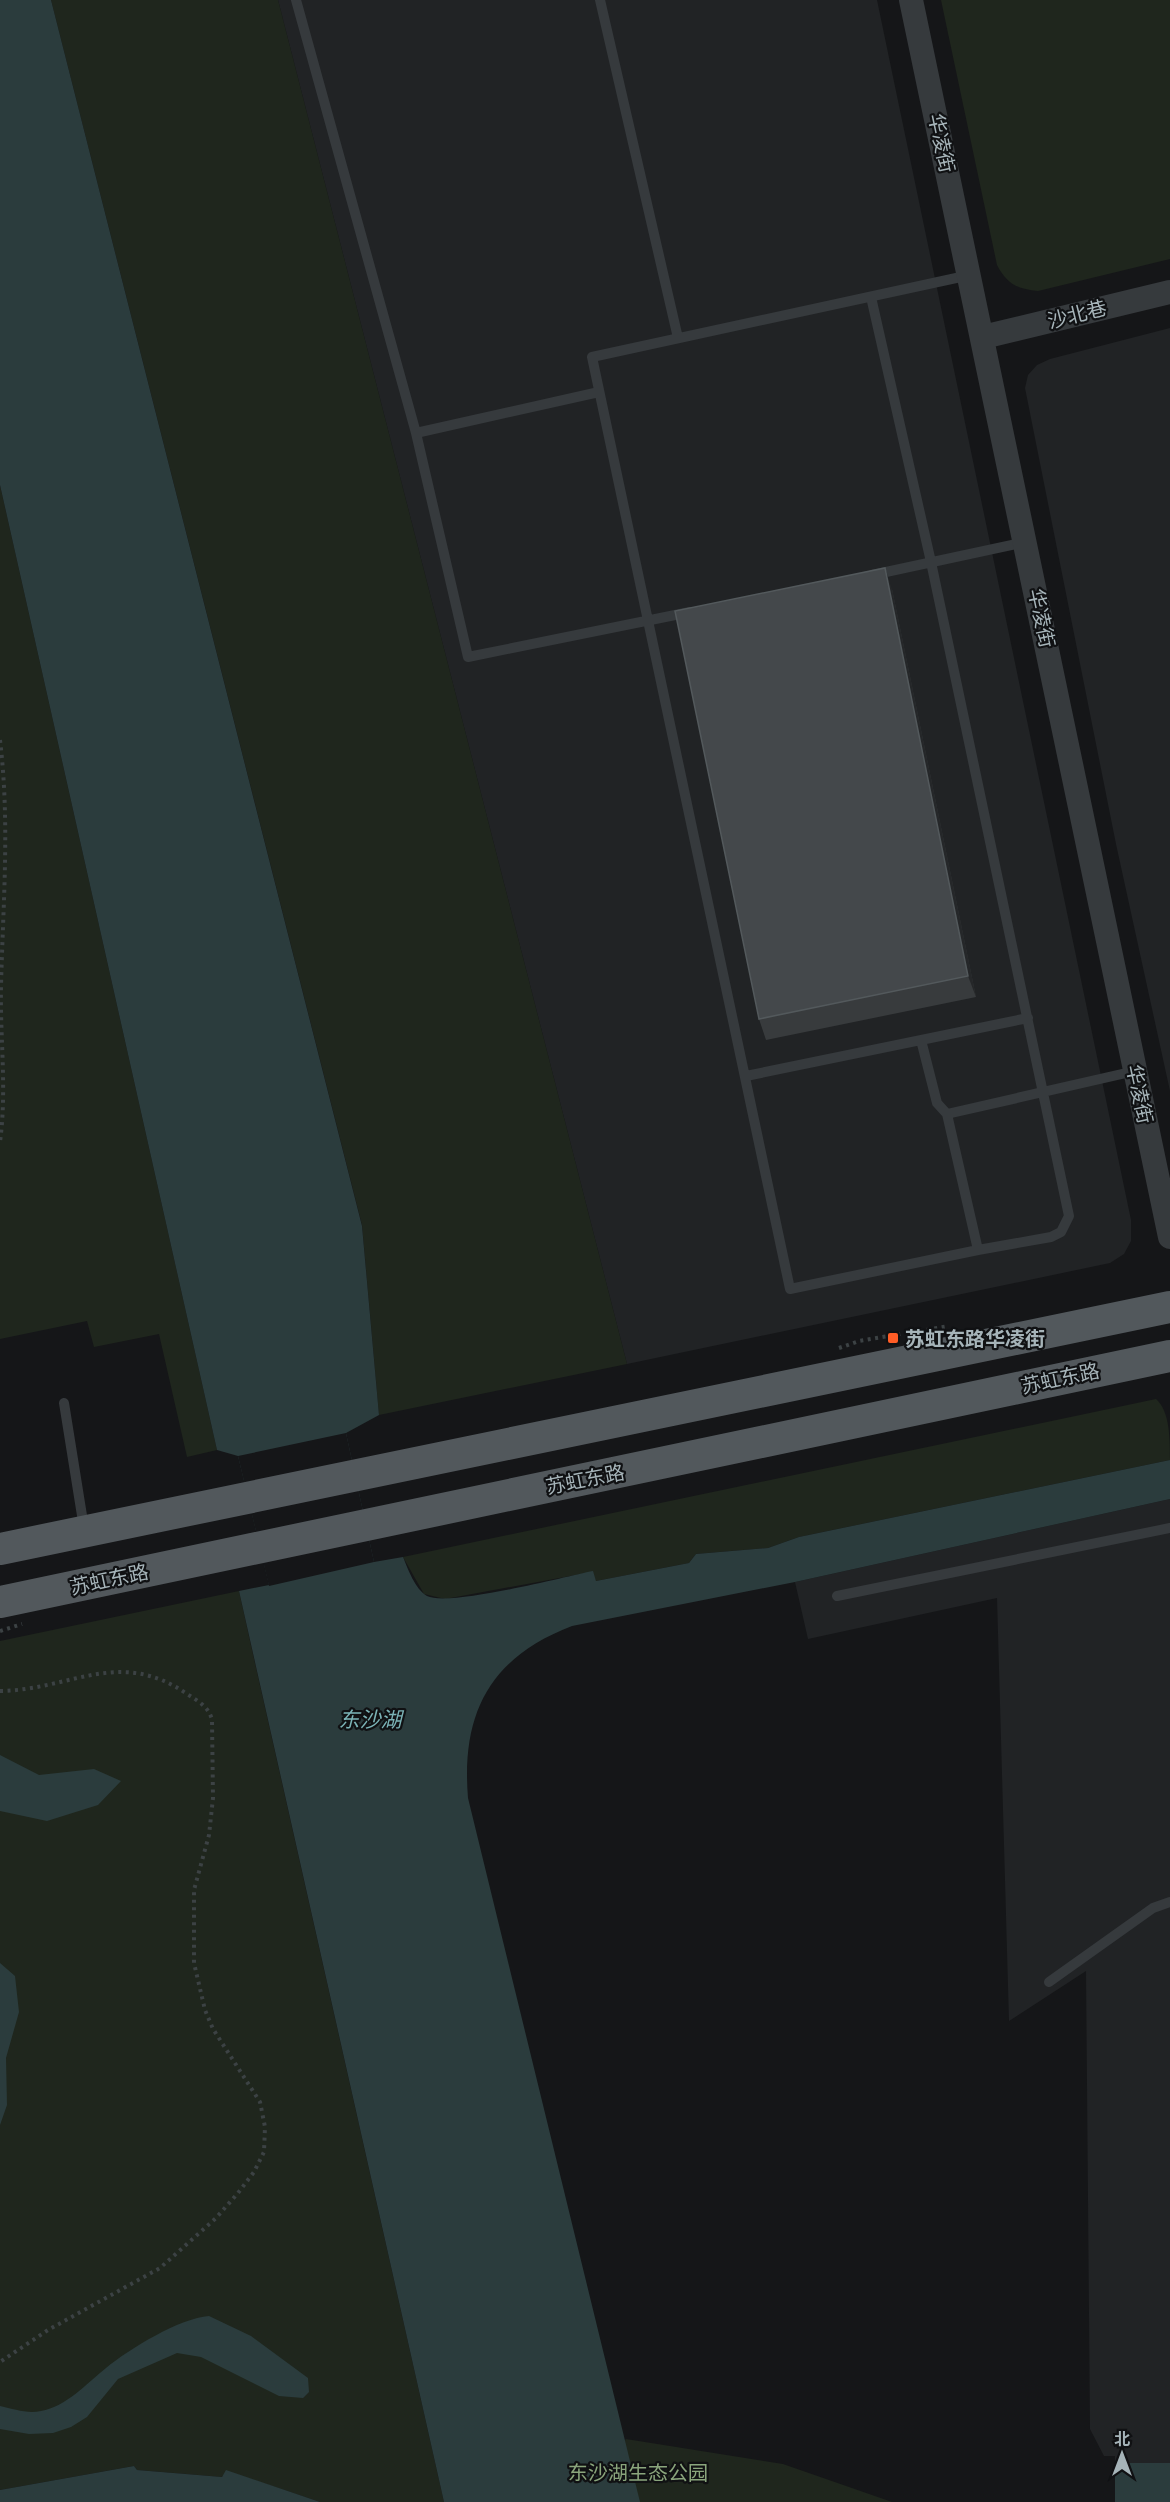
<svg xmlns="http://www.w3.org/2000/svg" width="1170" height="2502" viewBox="0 0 1170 2502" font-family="Manrope,'Noto Sans SC',sans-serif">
  <rect width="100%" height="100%" fill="#151618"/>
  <path fill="#212325" d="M 278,0 L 877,0 L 1131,1220 L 1131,1241 L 1124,1254 L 1110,1263 L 627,1364 Z
    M 1170,328 L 1170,1091 L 1116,844 L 1025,388 L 1028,375 L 1037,365 L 1050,359 Z
    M 1170,1499 L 1170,2502 L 1115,2502 L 1115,2456 L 1104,2456 L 1090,2429 L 1086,1971 L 1009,2021 L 997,1598 L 808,1639 L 795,1582 Z"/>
  <path fill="#1f261d" d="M 51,0 L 278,0 L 627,1364 L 379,1415 L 362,1225 Z
    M 941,0 L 1170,0 L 1170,259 L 1038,291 C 1017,289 1007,284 997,265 Z
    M 0,485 L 217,1450 L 187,1457 L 159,1334 L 94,1347 L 87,1321 L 0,1339 Z
    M 1156,1399 C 1170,1411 1170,1439 1170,1460 L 799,1537 L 768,1548 L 696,1554 L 689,1563 L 596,1581 L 592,1572 L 445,1599 L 424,1594 L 403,1557 Z
    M 239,1591 L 250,1641 L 444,2502 L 320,2502 L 227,2471 L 222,2477 L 137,2470 L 134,2466 L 0,2490 L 0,1641 Z
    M 626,2439 L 783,2464 L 892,2502 L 569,2502 Z"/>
  <path fill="#2b3c3d" d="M 0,0 L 51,0 L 362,1226 L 379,1415 L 346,1433 L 374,1562 L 403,1557 C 408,1569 415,1589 427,1596 C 449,1607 563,1577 593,1571 L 596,1581 L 689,1563 L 696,1554 L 768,1548 L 799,1537 L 1170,1460 L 1170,1499 L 795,1582 L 572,1626 C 491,1657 461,1712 468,1798 L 640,2502 L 444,2502 L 239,1591 L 269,1585 L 238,1456 L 217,1450 L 0,485 Z
    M 0,1755 L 39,1775 L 94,1769 L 121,1781 L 98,1805 L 47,1821 L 0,1811 Z
    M 0,1963 L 15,1976 L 19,2012 L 6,2058 L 7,2105 L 0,2125 Z
    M 209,2316 L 251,2336 L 308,2378 L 309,2392 L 303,2398 L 279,2396 L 201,2357 L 177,2353 L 118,2379 L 87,2417 L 71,2427 L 53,2433 L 29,2434 L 0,2429 L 0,2406 C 14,2409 27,2414 41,2411 C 66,2407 87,2383 106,2368 C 129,2349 180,2318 209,2316 Z
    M 1115,2463 L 1170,2463 L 1170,2502 L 1115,2502 Z
    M 134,2466 L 137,2470 L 222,2477 L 226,2470 L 320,2502 L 0,2502 L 0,2490 Z"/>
  <path fill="#151618" d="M 346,1433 L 374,1562 L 269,1586 L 238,1456 Z"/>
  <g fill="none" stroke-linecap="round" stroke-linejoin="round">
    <path stroke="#3c4244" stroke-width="4" stroke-dasharray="3 4.5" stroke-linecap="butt" d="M 0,740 C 10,823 3,903 1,987 C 0,1038 7,1090 0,1142
      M 839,1348 L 859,1341 L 949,1326
      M 0,1631 L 22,1624
      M 0,1691 C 71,1690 119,1647 187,1694 C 198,1701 209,1707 212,1720 L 213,1798 L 209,1835 L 194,1890 L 194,1963 L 205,2010 L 213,2029 L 260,2102 L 265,2127 L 264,2152 L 254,2172 L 238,2193 L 216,2218 L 160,2268 L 48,2330 L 0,2362"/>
    <path stroke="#363a3d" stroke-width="10" d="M 296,0 L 416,433 L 468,657 L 690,612
      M 600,0 L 678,338
      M 871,297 L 931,562 L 1069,1216 L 1061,1232 L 1051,1237 L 978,1250 L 790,1289 L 592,357 L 970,275
      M 416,433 L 599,392
      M 872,575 L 1026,542
      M 921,1040 L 937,1103 L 947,1114 L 978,1250
      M 746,1076 L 1028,1018
      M 947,1114 L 1135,1071
      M 64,1403 L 84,1528
      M 837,1596 L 1170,1528
      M 1049,1982 L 1153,1908 L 1170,1902"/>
    <path stroke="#363a3d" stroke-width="24" d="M 911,0 L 1170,1237
      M 983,337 L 1170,292"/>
    <path stroke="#52585c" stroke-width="32" d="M 0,1549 L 1170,1307
      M 0,1602 L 1170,1356"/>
  </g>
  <path fill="#383b3d" d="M 892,589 L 976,997 L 766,1040 L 759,1019 Z"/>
  <path fill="#252729" d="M 885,568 L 892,589 L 976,997 L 968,976 Z"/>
  <path fill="#44484b" stroke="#53595c" stroke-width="1.5" d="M 885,568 L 968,976 L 759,1019 L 675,611 Z"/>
  <rect fill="#ff5d26" stroke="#101113" stroke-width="2" x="887" y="1332" width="12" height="12" rx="3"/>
  <g text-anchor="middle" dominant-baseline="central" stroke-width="4.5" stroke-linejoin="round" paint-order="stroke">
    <g font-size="20" fill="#a6b4b9" stroke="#101113">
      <text transform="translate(942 143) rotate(78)">华凌街</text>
      <text transform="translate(1077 314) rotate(-14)">沙北巷</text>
      <text transform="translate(1042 618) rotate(78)">华凌街</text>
      <text transform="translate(1140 1094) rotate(78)">华凌街</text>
      <text transform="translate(1060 1378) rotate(-12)">苏虹东路</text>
      <text transform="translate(585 1479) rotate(-11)">苏虹东路</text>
      <text transform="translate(109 1579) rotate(-12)">苏虹东路</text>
    </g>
    <g font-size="20" font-weight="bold" fill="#a6b4b9" stroke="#101113" text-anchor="start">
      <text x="905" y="1338">苏虹东路华凌街</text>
    </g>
    <g font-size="20" fill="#8aa57c" stroke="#101113">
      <text x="638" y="2472">东沙湖生态公园</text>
    </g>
    <g font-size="21" font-style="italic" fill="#7bb3b6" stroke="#101113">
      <text x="370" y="1719">东沙湖</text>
    </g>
  </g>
  <g transform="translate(1122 2454)" stroke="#101113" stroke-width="4.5" paint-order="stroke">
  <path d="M0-4.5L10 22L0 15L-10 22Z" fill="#a6b4b9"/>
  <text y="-9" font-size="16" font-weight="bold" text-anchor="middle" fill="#a6b4b9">北</text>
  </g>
</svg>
